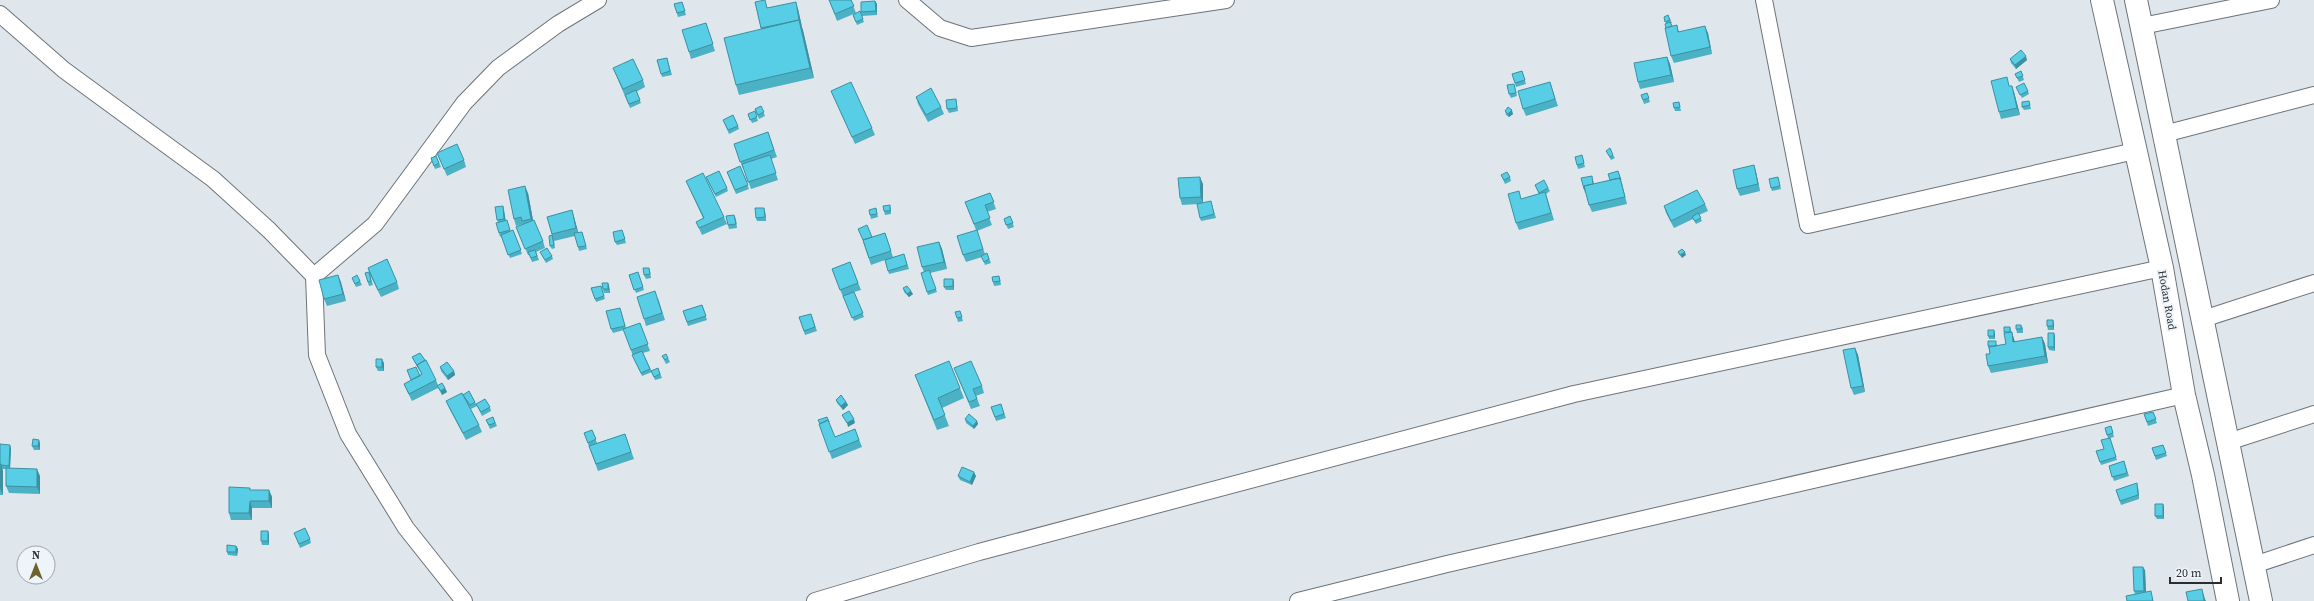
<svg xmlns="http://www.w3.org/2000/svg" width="2314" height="601" viewBox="0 0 2314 601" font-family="'Source Serif 4',serif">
  <rect width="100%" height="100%" fill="#e0e7ec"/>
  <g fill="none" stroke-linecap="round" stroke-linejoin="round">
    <defs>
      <path id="street" d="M 907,0 L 940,28 L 971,38 L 1226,0
        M 1764,0 L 1808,225 L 2135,151
        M 0,14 L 64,70 L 213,179 L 269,230 L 314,276 L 317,355 L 348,434 L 406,528 L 464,601
        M 2142,26 L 2271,0
        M 2164,134 L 2314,95
        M 314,276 L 375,224 L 464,103 L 498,68 L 558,24 L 598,0
        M 2203,319 L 2314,283
        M 2228,442 L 2314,414
        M 2254,565 L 2314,545
        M 815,601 L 979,552 L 1574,394 L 2162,268
        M 1298,601 L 1447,564 L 2184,395"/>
      <path id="secondary" d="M 2102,0 L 2162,268 L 2184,395 L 2203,475 L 2228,601
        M 2136,0 L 2261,601"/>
    </defs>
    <use href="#street" stroke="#6d7378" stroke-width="18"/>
    <use href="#secondary" stroke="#6d7378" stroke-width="24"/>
    <use href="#street" stroke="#fff" stroke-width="16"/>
    <use href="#secondary" stroke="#fff" stroke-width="22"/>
  </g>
  <path fill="#4bb1c5" d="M 829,0 L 851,0 L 856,13 L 837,21 Z
    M 875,1 L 877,4 L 877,15 L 862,16 L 861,12 Z
    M 682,2 L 686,15 L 678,17 L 674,4 Z
    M 755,2 L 768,8 L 798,9 L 802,27 L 814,78 L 739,95 L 736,85 L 761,29 Z
    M 860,11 L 864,22 L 857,25 L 853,15 Z
    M 1668,15 L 1672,23 L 1671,23 L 1672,26 L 1677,25 L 1679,32 L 1708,33 L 1712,54 L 1674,63 L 1671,56 L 1666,28 L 1666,23 L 1664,17 Z
    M 708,30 L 715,51 L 691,59 L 689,52 Z
    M 1667,57 L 1670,64 L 1674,82 L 1640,89 L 1638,82 Z
    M 667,58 L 672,75 L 662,77 L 657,60 Z
    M 2010,59 L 2027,60 L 2016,69 L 2011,63 Z
    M 613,68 L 643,80 L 645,87 L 636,92 L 641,103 L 630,108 Z
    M 1522,71 L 1526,84 L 1516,87 L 1512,74 Z
    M 2021,71 L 2024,80 L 2019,82 L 2015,74 Z
    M 1550,82 L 1558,106 L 1526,116 L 1523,109 Z
    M 2010,86 L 2014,92 L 2020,115 L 2001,119 L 1999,112 Z
    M 1515,87 L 1517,96 L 1511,98 L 1509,94 Z
    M 2016,87 L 2028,91 L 2029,94 L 2022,98 Z
    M 831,91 L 872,128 L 875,135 L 855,144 Z
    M 1647,93 L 1650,102 L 1644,104 L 1641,95 Z
    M 916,97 L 941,107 L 944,114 L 928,122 L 918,104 Z
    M 956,99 L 958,111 L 949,113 L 947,109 Z
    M 2029,101 L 2031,109 L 2024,110 L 2022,107 Z
    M 1679,102 L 1681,111 L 1675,111 L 1674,108 Z
    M 761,106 L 765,116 L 759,119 L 755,109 Z
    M 755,111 L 758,121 L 752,123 L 748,114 Z
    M 1505,111 L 1513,114 L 1509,117 L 1506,115 Z
    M 723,120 L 738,126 L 739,129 L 729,134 Z
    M 768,132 L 777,157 L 771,159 L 778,180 L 751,189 L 744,169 L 743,169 L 734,144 Z
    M 1606,151 L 1613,155 L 1615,158 L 1611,160 Z
    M 437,153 L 464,160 L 466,167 L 447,176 Z
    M 1582,155 L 1585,167 L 1578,169 L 1577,165 Z
    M 436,156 L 441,167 L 435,169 L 431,158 Z
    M 1754,165 L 1756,172 L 1760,191 L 1740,196 L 1737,189 Z
    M 740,166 L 749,189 L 736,194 L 727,172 Z
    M 1618,171 L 1622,183 L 1627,204 L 1592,212 L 1589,205 L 1586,193 L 1585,193 L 1584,189 L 1593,180 L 1594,184 L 1610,180 Z
    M 1501,175 L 1510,177 L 1511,181 L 1505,184 Z
    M 706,177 L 727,188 L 728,191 L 716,197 Z
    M 1778,177 L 1781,189 L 1772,191 L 1771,188 Z
    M 686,181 L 724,217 L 727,224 L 702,235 L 696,222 L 703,218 L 689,188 Z
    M 1203,184 L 1203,203 L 1212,205 L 1216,218 L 1201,221 L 1200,218 L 1199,204 L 1182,205 L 1180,198 Z
    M 1535,185 L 1548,188 L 1550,191 L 1546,194 L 1554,220 L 1519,230 L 1516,223 L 1521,199 L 1539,194 Z
    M 528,193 L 533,220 L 543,241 L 545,248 L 536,252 L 539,260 L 532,262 L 529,255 L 528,255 L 516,227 L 523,224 L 516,226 L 514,219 Z
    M 990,193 L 996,209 L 987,212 L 992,225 L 977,231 L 985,254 L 987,253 L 991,263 L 985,265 L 982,257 L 966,262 L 963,255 L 976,230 L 965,202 Z
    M 1705,204 L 1708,211 L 1699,215 L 1702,221 L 1696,224 L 1693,219 L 1674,228 L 1666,213 L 1664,206 Z
    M 890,205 L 891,209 L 891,214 L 885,215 L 884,211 Z
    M 503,206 L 504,210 L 505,220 L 510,231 L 513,230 L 522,254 L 510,258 L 501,236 L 500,237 L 499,233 L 498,222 L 497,220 Z
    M 876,208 L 878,217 L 871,219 L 870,215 Z
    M 572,210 L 578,232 L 582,232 L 587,249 L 579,251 L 575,236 L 554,241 L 554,240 L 555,248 L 552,249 L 550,246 L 552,235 L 547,217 Z
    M 765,211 L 766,221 L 757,221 L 756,218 Z
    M 734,215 L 736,219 L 737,228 L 729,229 L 728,225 Z
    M 1010,216 L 1014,227 L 1008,229 L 1004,219 Z
    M 623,233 L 626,243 L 617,245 L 615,242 Z
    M 885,233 L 893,257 L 904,254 L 909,269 L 889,274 L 885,260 L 871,265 L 863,242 L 872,237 Z
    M 939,242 L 942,249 L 947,269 L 930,273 L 937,292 L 928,295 L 921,273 L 924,272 L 922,267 Z
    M 540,252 L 552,256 L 553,259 L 546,263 Z
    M 850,262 L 861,290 L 854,292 L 864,317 L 854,321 L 844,296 L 843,297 L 832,269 Z
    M 368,268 L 397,282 L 399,289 L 381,297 L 370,275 Z
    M 649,268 L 650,271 L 651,278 L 646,279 L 644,275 Z
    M 369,272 L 373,285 L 369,286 L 365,273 Z
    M 638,272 L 644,290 L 636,293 L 629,275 Z
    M 338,275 L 346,301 L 327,306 L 324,299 Z
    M 352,278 L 360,281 L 362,285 L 356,287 Z
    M 953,279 L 954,282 L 954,290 L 946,290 L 944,287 Z
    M 1000,279 L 1001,285 L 994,286 L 993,282 Z
    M 608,283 L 609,286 L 610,293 L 604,293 L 603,289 Z
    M 601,286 L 605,299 L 596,302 L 591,288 Z
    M 903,288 L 913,294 L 909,297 L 904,292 Z
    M 658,298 L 665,320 L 646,326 L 644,319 Z
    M 702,305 L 707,320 L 688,326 L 683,311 Z
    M 621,311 L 626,328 L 640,323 L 650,351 L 643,353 L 652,372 L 642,376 L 634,359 L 624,330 L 613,333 L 611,329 Z
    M 960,311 L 963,321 L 958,322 L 957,318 Z
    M 811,314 L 817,331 L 805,335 L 799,317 Z
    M 2053,320 L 2054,324 L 2054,330 L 2048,330 L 2047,326 Z
    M 2021,325 L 2023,328 L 2023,333 L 2017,333 L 2016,329 Z
    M 2010,327 L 2015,342 L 2042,337 L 2045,344 L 2048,363 L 1991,373 L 1988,366 L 1990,354 L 1988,346 L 1997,344 L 1997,346 L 2006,344 L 2004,332 Z
    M 1994,330 L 1995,334 L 1995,339 L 1989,339 L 1988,336 Z
    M 2054,333 L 2055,337 L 2055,351 L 2049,350 L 2048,347 Z
    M 1855,348 L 1858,355 L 1865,392 L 1854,395 L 1851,388 Z
    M 662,356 L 668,358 L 670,362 L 666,364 Z
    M 412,357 L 436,380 L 438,385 L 445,388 L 447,392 L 442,395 L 438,388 L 412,401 L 407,391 L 404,384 L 422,375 L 419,370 L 414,361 Z
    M 384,363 L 384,371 L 378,371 L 376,367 Z
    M 440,367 L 454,371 L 455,375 L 448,380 L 441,371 Z
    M 658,368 L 662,378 L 655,380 L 651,371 Z
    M 954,368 L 982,386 L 984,393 L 976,396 L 980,406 L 971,409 Z
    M 915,375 L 960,388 L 964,398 L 942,408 L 949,426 L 937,430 Z
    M 463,395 L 475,402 L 477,406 L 471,409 L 465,399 L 479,425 L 482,432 L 466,440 L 449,408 L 446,401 L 464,397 Z
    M 836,400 L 846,402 L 848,405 L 843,410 L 837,403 Z
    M 476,404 L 490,407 L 491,411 L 482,416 Z
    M 1001,404 L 1006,418 L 996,421 L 991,407 Z
    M 2153,412 L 2157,423 L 2148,426 L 2144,414 Z
    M 493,417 L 497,426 L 490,429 L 486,420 Z
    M 965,419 L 977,421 L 978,424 L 974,429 L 966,423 Z
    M 819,424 L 835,437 L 855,429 L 862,447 L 832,459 Z
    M 2111,426 L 2114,437 L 2110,438 L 2117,460 L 2101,465 L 2096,451 L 2104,449 L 2108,438 L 2105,428 Z
    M 592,430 L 597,443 L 592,445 L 625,434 L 634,459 L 598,471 L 584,433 Z
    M 40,443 L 40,450 L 34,450 L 32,446 Z
    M 0,444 L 11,448 L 10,468 L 40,476 L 40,494 L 9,493 L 6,486 L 6,469 L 2,469 L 3,471 L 3,495 L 0,495 Z
    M 2163,445 L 2167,456 L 2156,460 L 2152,448 Z
    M 2124,461 L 2129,476 L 2114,481 L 2109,466 Z
    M 958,476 L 976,476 L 972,485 L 960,480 Z
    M 2138,487 L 2139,499 L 2121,505 L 2116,490 Z
    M 250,488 L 250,490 L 269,490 L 272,497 L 272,508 L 252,508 L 252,520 L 231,520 L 229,513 Z
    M 2163,504 L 2164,507 L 2164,519 L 2157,519 L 2155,516 Z
    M 268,531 L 269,535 L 269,545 L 262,545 L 261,541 Z
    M 294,533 L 310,539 L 311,543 L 300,548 Z
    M 236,546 L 238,549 L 237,556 L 228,555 L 227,552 Z
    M 2145,570 L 2146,592 L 2135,594 L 2134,591 Z"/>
  <path fill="#3d90a0" d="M 875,1 L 877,4 L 877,15 L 876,11 Z
    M 796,2 L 798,9 L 802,27 L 799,20 Z
    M 799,20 L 803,30 L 814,78 L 810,68 Z
    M 1705,26 L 1708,33 L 1712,54 L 1710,47 Z
    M 2026,56 L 2027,60 L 2016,69 L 2015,65 Z
    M 1667,57 L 1670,64 L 1674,82 L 1671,75 Z
    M 2012,86 L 2014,92 L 2020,115 L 2017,108 Z
    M 1512,110 L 1513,114 L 1509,117 L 1508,114 Z
    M 1754,165 L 1756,172 L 1760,191 L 1758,184 Z
    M 1200,177 L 1203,184 L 1203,204 L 1201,197 Z
    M 525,186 L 528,193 L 534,226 L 531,219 Z
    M 503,206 L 504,210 L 506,222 L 504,219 Z
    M 764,208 L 765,211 L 766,221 L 765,217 Z
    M 572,210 L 574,217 L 579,235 L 576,228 Z
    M 939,242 L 942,249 L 947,269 L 944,262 Z
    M 1685,252 L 1686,255 L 1682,258 L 1680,255 Z
    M 338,275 L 341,282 L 346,301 L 343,294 Z
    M 953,279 L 954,282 L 954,290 L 953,286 Z
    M 608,283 L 609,286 L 610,293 L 608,289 Z
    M 911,291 L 913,294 L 909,297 L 907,294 Z
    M 2053,320 L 2054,324 L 2054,330 L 2053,326 Z
    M 1994,330 L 1995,334 L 1995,339 L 1994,336 Z
    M 2012,332 L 2014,339 L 2016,349 L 2013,342 Z
    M 2054,333 L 2055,337 L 2055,351 L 2054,347 Z
    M 2042,337 L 2045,344 L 2048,363 L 2045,356 Z
    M 1855,348 L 1858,355 L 1865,392 L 1863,386 Z
    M 382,359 L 384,363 L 384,371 L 382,367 Z
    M 454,371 L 455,375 L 448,380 L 447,376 Z
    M 445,388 L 447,392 L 442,395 L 441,391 Z
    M 846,402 L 848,405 L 843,410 L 841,406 Z
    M 854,419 L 855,423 L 848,427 L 847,423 Z
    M 977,421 L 978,424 L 974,429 L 973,426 Z
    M 39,440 L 40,443 L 40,450 L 38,446 Z
    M 10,445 L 11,448 L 10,469 L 9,466 Z
    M 1,464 L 3,471 L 3,495 L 0,488 Z
    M 37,469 L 40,476 L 40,494 L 37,487 Z
    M 974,472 L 976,476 L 972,485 L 970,482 Z
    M 2137,483 L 2138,487 L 2139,499 L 2138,495 Z
    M 269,490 L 272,497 L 272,508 L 269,501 Z
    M 250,501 L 252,508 L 252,520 L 249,513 Z
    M 2163,504 L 2164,507 L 2164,519 L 2163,516 Z
    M 268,531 L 269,535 L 269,545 L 268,541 Z
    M 236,546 L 238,549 L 237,556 L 236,552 Z
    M 2143,567 L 2145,570 L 2146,594 L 2144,591 Z
    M 2202,589 L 2205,599 L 2206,601 L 2204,601 Z"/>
  <path fill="#57cee5" stroke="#3d90a0" d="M 765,0 L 767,8 L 796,2 L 799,20 L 761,28 L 755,2 Z
    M 829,0 L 851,0 L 854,6 L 835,14 Z
    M 875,1 L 876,11 L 861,12 L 861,2 Z
    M 682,2 L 685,11 L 677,13 L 674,4 Z
    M 860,11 L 863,19 L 856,22 L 853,15 Z
    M 1668,15 L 1670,20 L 1665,22 L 1664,17 Z
    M 799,20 L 810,68 L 736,85 L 724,38 Z
    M 1670,22 L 1672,26 L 1666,28 L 1665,24 Z
    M 706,23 L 713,44 L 689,52 L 682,30 Z
    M 1677,25 L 1678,32 L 1705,26 L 1710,47 L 1671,56 L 1665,28 Z
    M 2021,50 L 2026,56 L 2015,65 L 2010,59 Z
    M 1667,57 L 1671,75 L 1638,82 L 1634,63 Z
    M 667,58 L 670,71 L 661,74 L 657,60 Z
    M 633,59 L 643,80 L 623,89 L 613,68 Z
    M 1522,71 L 1525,80 L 1515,83 L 1512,74 Z
    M 2021,71 L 2023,76 L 2017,78 L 2015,74 Z
    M 2007,77 L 2009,86 L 2012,86 L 2017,108 L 1999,112 L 1991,81 Z
    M 851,82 L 872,128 L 852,137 L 831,91 Z
    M 1550,82 L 1555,99 L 1523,109 L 1518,91 Z
    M 2024,83 L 2028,91 L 2020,95 L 2016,87 Z
    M 1514,84 L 1516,93 L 1509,94 L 1507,85 Z
    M 931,88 L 941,107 L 926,115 L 916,97 Z
    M 636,90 L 640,100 L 629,104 L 625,95 Z
    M 1647,93 L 1649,98 L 1643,100 L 1641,95 Z
    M 956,99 L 957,108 L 947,109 L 946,100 Z
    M 2029,101 L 2030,105 L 2022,107 L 2022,102 Z
    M 1679,102 L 1680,107 L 1674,108 L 1673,103 Z
    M 761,106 L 764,112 L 758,115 L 755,109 Z
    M 1508,107 L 1512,110 L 1508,114 L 1505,111 Z
    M 755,111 L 757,117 L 750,120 L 748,114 Z
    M 733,115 L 738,126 L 728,130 L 723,120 Z
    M 768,132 L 774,150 L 740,162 L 734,144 Z
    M 457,144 L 464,160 L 444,169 L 437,153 Z
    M 1610,148 L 1613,155 L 1610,157 L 1606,151 Z
    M 770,155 L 776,173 L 748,182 L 742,164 Z
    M 1582,155 L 1584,163 L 1577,165 L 1575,157 Z
    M 436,156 L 439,163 L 434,166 L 431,158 Z
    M 1754,165 L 1758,184 L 1737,189 L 1733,170 Z
    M 740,166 L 748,185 L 735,190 L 727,172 Z
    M 719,171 L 727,188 L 715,194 L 706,177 Z
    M 1618,171 L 1621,180 L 1620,180 L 1620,178 L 1610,180 L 1608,174 Z
    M 1507,172 L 1510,177 L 1504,180 L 1501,175 Z
    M 703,173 L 724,217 L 699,228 L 696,222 L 704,218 L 686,181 Z
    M 1592,176 L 1593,184 L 1584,186 L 1585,189 L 1584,189 L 1581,178 Z
    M 1200,177 L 1201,197 L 1180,198 L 1178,178 Z
    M 1778,177 L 1780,186 L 1771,188 L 1769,179 Z
    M 1620,178 L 1625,197 L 1589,205 L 1584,186 Z
    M 1544,180 L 1548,188 L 1539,193 L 1535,185 Z
    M 525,186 L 531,219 L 522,221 L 521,217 L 514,219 L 508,190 Z
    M 1697,190 L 1705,204 L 1671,221 L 1664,206 Z
    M 1519,191 L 1521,199 L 1545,192 L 1551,213 L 1516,223 L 1508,194 Z
    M 990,193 L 994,202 L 985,205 L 990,218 L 974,224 L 965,202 Z
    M 1211,201 L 1214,214 L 1200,218 L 1197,204 Z
    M 890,205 L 890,211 L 884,211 L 883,206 Z
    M 503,206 L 504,219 L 497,220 L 495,207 Z
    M 755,208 L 764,208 L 765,217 L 756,218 Z
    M 876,208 L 877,214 L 870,215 L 869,210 Z
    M 572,210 L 576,228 L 552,234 L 547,217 Z
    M 1698,213 L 1701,218 L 1695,221 L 1692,217 Z
    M 734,215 L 736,224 L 728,225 L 726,216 Z
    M 1010,216 L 1013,223 L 1006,225 L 1004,219 Z
    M 507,220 L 510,230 L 499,233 L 496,223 Z
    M 534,220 L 543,241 L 525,249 L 516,227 Z
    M 867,225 L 872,237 L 863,240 L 858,229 Z
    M 513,230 L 521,250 L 508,255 L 501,235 Z
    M 622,230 L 625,239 L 615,242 L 613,232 Z
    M 977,230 L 983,249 L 963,255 L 957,236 Z
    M 582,232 L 586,246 L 578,247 L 574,233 Z
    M 885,233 L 891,251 L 869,258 L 863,240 Z
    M 552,235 L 554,245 L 550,246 L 549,236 Z
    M 939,242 L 944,262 L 922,267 L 917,247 Z
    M 547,248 L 552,256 L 545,260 L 540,252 Z
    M 1682,249 L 1685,252 L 1680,255 L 1678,252 Z
    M 535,250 L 537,256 L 531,258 L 528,252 Z
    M 987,253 L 989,259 L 984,262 L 981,256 Z
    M 904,254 L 907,265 L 888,271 L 885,260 Z
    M 387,259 L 397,282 L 378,290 L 368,268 Z
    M 850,262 L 858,283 L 840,290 L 832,269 Z
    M 643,268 L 649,268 L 650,274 L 644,275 Z
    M 929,270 L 936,289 L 927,292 L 921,273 Z
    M 369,272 L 371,281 L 368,282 L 365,273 Z
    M 638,272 L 643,287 L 634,290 L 629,275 Z
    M 338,275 L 343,294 L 324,299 L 319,280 Z
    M 357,275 L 360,281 L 355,284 L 352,278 Z
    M 999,276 L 1000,281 L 993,282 L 992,277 Z
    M 944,279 L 953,279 L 953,286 L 944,287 Z
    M 602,283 L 608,283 L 608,289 L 603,289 Z
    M 601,286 L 604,296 L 595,299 L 591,288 Z
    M 907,286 L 911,291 L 907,294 L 903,288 Z
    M 655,291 L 662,313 L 644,319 L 637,297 Z
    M 854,292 L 863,313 L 852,318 L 843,296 Z
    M 702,305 L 706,316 L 687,322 L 683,311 Z
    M 620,308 L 625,326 L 611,329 L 606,311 Z
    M 960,311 L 962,317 L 957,318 L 955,312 Z
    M 811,314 L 815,327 L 804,331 L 799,317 Z
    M 2047,320 L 2053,320 L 2053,326 L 2047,326 Z
    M 640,323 L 648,344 L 631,350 L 623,329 Z
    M 2016,325 L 2021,325 L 2021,329 L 2016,329 Z
    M 2004,327 L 2010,327 L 2010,332 L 2004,332 Z
    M 1988,330 L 1994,330 L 1994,336 L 1988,336 Z
    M 2012,332 L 2013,342 L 2042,337 L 2045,356 L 1988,366 L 1986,354 L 1990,354 L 1989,347 L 2006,344 L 2004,333 Z
    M 2048,333 L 2054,333 L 2054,347 L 2048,347 Z
    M 1988,341 L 1996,341 L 1996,346 L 1988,346 Z
    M 1855,348 L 1863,386 L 1851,388 L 1843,350 Z
    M 642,351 L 650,369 L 641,373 L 632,355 Z
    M 420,353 L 425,360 L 417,365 L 418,366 L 418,367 L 412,357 Z
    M 666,354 L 668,358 L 665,360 L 662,356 Z
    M 376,359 L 382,359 L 382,367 L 376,367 Z
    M 426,360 L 436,380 L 409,394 L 404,384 L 422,374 L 417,365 Z
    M 949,361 L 960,388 L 938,398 L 945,415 L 934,420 L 915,375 Z
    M 971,361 L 982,386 L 973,389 L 977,399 L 969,402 L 954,368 Z
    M 447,362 L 454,371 L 447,376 L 440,367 Z
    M 416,367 L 420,376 L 411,380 L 407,370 Z
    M 658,368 L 660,374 L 654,377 L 651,371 Z
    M 442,383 L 445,388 L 441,391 L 437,386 Z
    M 469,391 L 475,402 L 470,405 L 463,395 Z
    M 462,393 L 479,425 L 463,433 L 446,401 Z
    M 841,395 L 846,402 L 841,406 L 836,400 Z
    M 485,399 L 490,407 L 481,412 L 476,404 Z
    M 1001,404 L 1004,414 L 995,417 L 991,407 Z
    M 849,411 L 854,419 L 847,423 L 842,415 Z
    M 2153,412 L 2156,419 L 2147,422 L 2144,414 Z
    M 969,414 L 977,421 L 973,426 L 965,419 Z
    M 493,417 L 495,423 L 489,425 L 486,420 Z
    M 827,417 L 829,422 L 828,420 L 820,424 L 818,420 Z
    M 828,420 L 835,437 L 855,429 L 859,440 L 829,452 L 819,424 Z
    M 2111,426 L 2113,433 L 2107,435 L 2105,428 Z
    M 592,430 L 596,439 L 588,443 L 584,433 Z
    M 625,434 L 631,452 L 596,464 L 589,446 Z
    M 2110,438 L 2116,457 L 2100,462 L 2096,451 L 2104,449 L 2101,440 Z
    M 33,439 L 39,440 L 38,446 L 32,446 Z
    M 0,444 L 10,445 L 9,466 L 1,465 L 0,464 Z
    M 2163,445 L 2166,453 L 2155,456 L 2152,448 Z
    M 2124,461 L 2127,473 L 2112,477 L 2109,466 Z
    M 0,464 L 1,464 L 0,488 Z
    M 962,467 L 974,472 L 970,482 L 958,476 Z
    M 6,468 L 37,469 L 37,487 L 6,486 Z
    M 2137,483 L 2138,495 L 2120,501 L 2116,490 Z
    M 229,487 L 250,488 L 250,490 L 269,490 L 269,501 L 250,501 L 249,513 L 229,513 Z
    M 2155,504 L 2163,504 L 2163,516 L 2155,516 Z
    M 305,528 L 310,539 L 299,544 L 294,533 Z
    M 261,531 L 268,531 L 268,541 L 261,541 Z
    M 227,545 L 236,546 L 236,552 L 227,552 Z
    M 2133,567 L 2143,567 L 2144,591 L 2134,591 Z
    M 2202,589 L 2204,601 L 2188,601 L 2186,592 Z
    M 2151,591 L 2153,601 L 2127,601 L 2126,596 Z"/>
  <g text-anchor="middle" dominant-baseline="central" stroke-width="4" stroke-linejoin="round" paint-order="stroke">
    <g font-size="11" fill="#2a2d2f" stroke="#edf4fa">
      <text transform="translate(2167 300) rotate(80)">Hodan Road</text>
    </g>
  </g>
  <g transform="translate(36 565)"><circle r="19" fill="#edf4fa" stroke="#9fa4a9"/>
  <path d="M0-3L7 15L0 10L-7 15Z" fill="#6e622f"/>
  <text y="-6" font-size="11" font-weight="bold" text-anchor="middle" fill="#2a2d2f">N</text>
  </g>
  <path d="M2170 577v6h51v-6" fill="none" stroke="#2a2d2f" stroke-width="2"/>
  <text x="2176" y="577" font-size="12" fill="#2a2d2f" stroke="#edf4fa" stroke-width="3" paint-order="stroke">20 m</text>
</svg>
